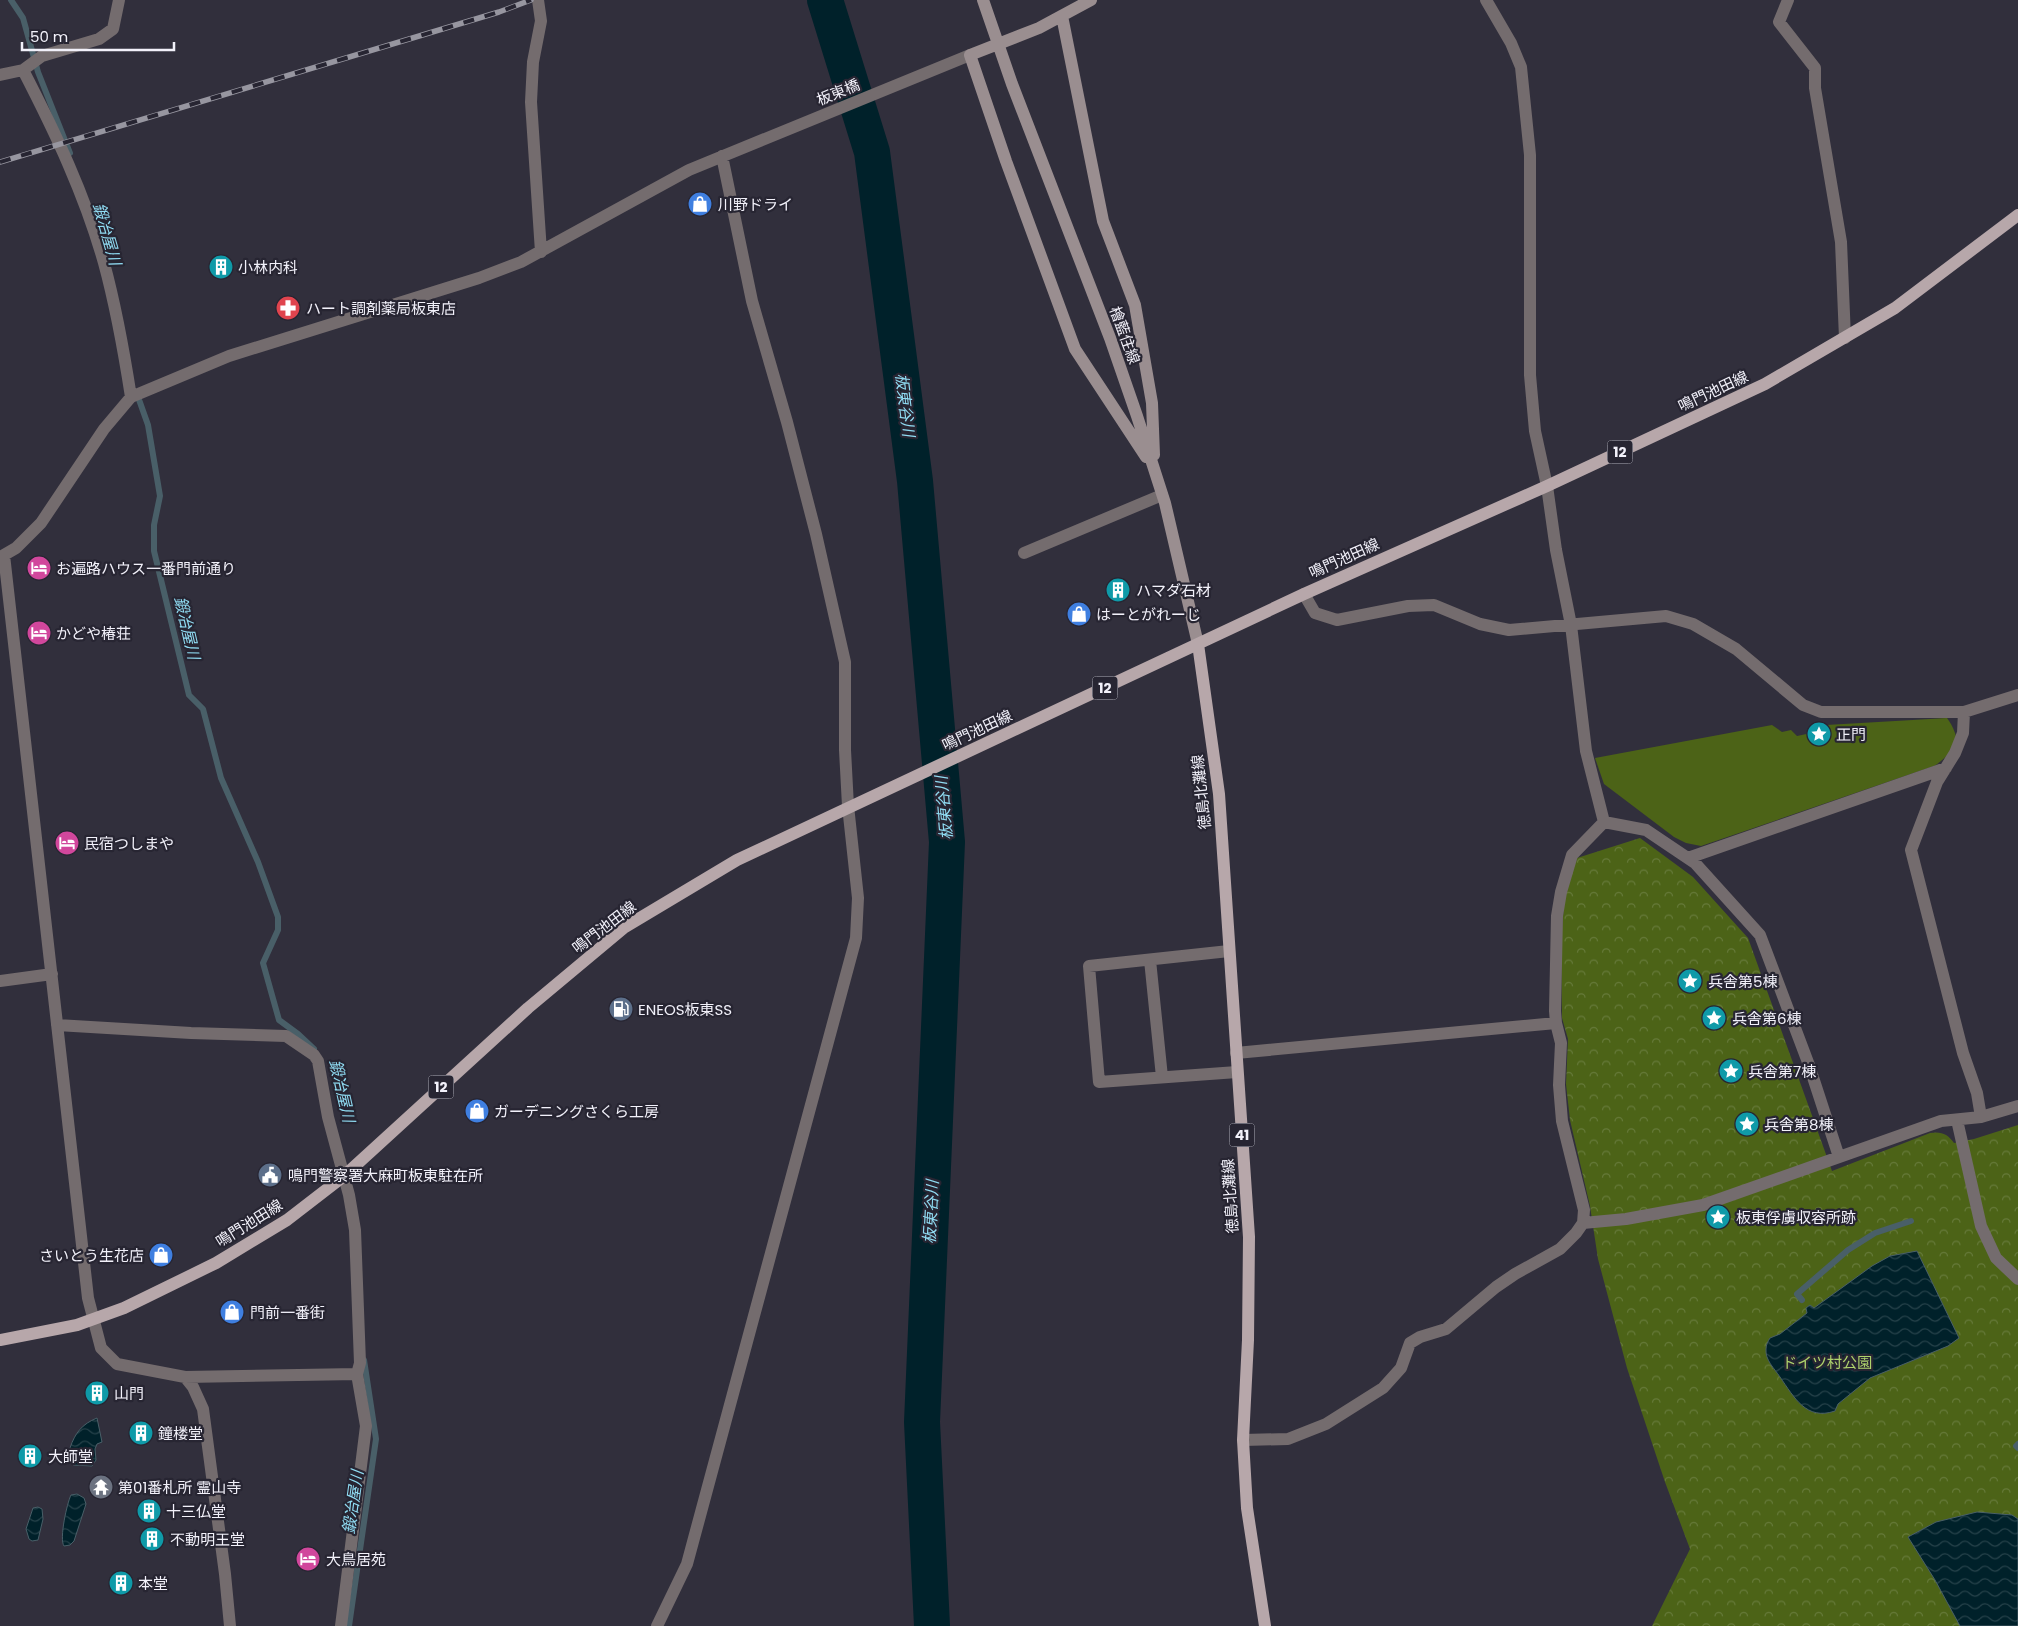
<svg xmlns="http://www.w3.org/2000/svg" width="2018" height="1626" viewBox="0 0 2018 1626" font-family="Poppins,'Noto Sans JP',sans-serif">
  <defs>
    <pattern id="park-crowns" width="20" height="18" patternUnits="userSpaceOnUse" patternTransform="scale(1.25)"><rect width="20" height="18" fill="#4c6317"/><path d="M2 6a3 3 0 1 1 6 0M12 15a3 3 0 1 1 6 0" fill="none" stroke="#667a3a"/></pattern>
    <pattern id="water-waves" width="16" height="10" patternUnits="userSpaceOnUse" patternTransform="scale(1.25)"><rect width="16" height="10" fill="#00212a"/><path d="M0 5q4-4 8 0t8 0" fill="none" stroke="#26424a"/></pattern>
  </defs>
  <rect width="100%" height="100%" fill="#312f3c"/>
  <path fill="#4c6317" d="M 1947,718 C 1950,722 1953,727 1955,733 C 1960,746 1944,760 1934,766 L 1701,846 L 1686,843 L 1674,837 L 1604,784 L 1595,758 L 1772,725 L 1782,732 L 1791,730 L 1797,736 L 1811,733 L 1809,726 Z"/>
  <path fill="url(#park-crowns)" d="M 1640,838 L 1693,877 L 1748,938 L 1832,1171 L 1930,1133 C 1941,1131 1948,1134 1954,1143 L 1974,1139 L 2018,1125 L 2018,1626 L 1652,1626 L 1690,1549 L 1665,1482 L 1627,1368 L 1598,1259 L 1590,1206 L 1570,1120 L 1566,1084 L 1568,1039 L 1562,1018 L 1561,937 L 1565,896 L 1577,858 Z"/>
  <path fill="url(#water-waves)" stroke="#495f68" d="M 1917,1251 L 1959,1338 L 1948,1346 L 1870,1378 L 1838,1404 L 1835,1411 C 1806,1421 1794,1397 1780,1377 C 1774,1368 1765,1360 1766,1349 C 1766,1345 1768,1341 1770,1338 L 1780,1334 L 1807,1313 L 1806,1308 L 1810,1305 L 1814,1308 L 1872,1266 L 1890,1256 Z
    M 97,1418 L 102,1442 L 97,1444 L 95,1449 L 96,1460 L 92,1466 L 73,1465 L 72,1449 L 70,1448 C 75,1433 82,1424 97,1418 Z
    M 77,1494 L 84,1498 L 86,1504 L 74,1541 L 70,1545 L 64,1546 C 59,1539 67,1503 71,1495 Z
    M 38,1507 L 42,1509 L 43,1519 L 38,1540 L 32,1541 L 29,1539 L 26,1529 L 33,1508 Z
    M 1977,1512 L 2012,1515 L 2018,1519 L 2018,1626 L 1960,1626 L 1935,1580 L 1908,1537 L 1936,1522 Z"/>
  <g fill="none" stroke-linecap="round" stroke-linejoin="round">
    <path stroke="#495f68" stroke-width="6" d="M 11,0 L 23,18 L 38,72 L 70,153
      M 137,394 L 148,425 L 160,496 L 154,525 L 154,551 L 189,695 L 203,709 L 221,778 L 258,862 L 278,917 L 278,930 L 263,963 L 279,1020 L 298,1034 L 314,1049
      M 1802,1300 L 1797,1294 L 1848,1250 L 1875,1233 L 1911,1221
      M 2018,1444 L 2016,1446 L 2018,1448
      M 349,1626 L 376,1439 L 364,1360"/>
    <path stroke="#00212a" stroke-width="36" d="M 825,0 L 872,152 L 915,481 L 947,842 L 922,1422 L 932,1626"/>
    <path stroke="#746c6e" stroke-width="12" d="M 538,0 L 541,21 L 533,62 L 531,102 L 541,252
      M 1486,0 L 1511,43 L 1521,67 L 1530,155 L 1530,375 L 1535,431 L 1547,486 L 1556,550 L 1571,625 L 1586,751 L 1604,822
      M 1788,0 L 1779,22 L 1815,68 L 1815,88 L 1841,242 L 1845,338
      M 23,70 C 55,132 85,195 104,263 C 116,307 124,352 131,397
      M 0,75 L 23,70 L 42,56 L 99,39 L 113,29 L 119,0
      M 1024,553 L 1162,495
      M 4,555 L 16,548 L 41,523 L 104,429 L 131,397 L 229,356 L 479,278 L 521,262 L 689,170 L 970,55
      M 0,557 L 4,555 L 88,1298 L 101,1348 L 117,1364 L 185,1377 L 193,1387 L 203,1409 L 225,1574 L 230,1626
      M 1304,594 L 1315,613 L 1337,620 L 1408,606 L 1434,605 L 1480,624 L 1509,630 L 1666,616 L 1693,624 L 1736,649 L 1803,705 L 1821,712 L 1964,712 L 2018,695
      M 1964,712 L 1963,733 L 1955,753 L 1937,782 L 1911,850 L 1963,1053 L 1977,1093 L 1981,1117
      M 1688,858 L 1946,768
      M 1229,951 L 1089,966 L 1099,1082 L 1237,1072
      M 1150,960 L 1162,1077
      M 0,981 L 52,974
      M 57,1025 L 191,1033 L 286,1036 L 314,1055 L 318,1061 L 328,1117 L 349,1195 L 355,1230 L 360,1363 L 357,1374 L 185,1377
      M 1236,1053 L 1556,1023
      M 1957,1120 L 1981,1226 L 1996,1258 L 2018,1279
      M 1583,1223 L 1626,1219 L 1703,1205 L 1941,1121 L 1981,1117 L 2018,1106
      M 1243,1440 L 1288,1439 L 1326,1424 L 1383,1388 L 1401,1368 L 1410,1343 L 1420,1337 L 1446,1329 L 1496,1287 L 1515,1274 L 1560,1249 L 1576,1233 L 1583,1223 L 1584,1210 L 1562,1121 L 1559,1085 L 1561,1043 L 1556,1023 L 1555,1011 L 1557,916 L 1561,892 L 1572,855 L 1604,822 L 1646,830 L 1695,863 L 1760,935 L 1809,1065 L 1839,1157
      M 341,1626 L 366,1426 L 357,1374
      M 657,1626 L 687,1564 L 856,938 L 858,898 L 848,806 L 845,750 L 845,662 L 816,534 L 787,422 L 752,301 L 722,156"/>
    <path stroke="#9a8e90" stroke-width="12" d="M 983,0 L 1012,84 L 1110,338 L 1137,416 L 1165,503 L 1198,644
      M 1091,0 L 1039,28 L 970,55 L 1006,161 L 1075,349 L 1146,457
      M 1062,16 L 1103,221 L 1135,305 L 1152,403 L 1154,455"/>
    <path stroke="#b7a7aa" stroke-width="12" d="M 1198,644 L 1219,794 L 1249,1237 L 1248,1340 L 1243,1440 L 1247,1508 L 1265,1626
      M 0,1340 L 77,1325 L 124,1308 L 216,1263 L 287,1220 L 344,1176 L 528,1008 L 625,927 L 737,860 L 1304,594 L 1547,486 L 1765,384 L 1895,308 L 2018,215"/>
    <defs>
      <path id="rail" d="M 0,162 L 499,12 L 531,0"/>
    </defs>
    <use href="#rail" stroke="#9796a0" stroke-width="5.5"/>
    <use href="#rail" stroke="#272532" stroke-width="4" stroke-dasharray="11" stroke-linecap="butt"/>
  </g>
  <defs>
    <symbol id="shop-disc" viewBox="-11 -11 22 22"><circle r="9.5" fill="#3f7fe0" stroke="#272532"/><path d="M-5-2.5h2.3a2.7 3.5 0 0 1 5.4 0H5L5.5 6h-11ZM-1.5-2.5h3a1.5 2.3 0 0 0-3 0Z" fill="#fff"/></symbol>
    <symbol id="building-disc" viewBox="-11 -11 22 22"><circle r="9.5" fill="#0f9aa8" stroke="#272532"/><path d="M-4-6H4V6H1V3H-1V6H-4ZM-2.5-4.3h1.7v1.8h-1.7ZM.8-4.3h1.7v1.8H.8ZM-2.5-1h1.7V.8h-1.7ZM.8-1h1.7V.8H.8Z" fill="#fff"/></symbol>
    <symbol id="pharmacy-disc" viewBox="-11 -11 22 22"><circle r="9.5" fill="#e0444e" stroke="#272532"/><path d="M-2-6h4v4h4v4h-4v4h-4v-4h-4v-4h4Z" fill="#fff"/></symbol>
    <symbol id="hotel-disc" viewBox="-11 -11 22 22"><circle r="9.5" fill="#d1479c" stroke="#272532"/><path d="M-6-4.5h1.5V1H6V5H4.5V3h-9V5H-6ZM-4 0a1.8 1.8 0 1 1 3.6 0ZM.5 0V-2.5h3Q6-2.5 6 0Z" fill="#fff"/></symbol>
    <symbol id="sight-disc" viewBox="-11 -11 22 22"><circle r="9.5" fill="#0f9aa8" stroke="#272532"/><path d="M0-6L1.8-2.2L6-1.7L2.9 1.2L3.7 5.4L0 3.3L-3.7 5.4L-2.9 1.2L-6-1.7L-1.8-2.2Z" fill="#fff"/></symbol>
    <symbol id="fuel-disc" viewBox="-11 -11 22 22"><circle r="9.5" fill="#5c6f8a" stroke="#272532"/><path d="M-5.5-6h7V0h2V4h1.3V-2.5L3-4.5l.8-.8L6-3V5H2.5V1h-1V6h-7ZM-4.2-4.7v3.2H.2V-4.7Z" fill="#fff"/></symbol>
    <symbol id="civic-disc" viewBox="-11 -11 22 22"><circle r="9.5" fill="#5c6f8a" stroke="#272532"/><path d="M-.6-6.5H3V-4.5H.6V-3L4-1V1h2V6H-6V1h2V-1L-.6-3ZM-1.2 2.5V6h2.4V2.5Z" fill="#fff"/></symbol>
    <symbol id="temple-disc" viewBox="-11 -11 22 22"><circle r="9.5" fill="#6b7280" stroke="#272532"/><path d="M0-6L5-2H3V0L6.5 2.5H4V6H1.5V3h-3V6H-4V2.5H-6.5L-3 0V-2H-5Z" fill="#fff"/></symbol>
  </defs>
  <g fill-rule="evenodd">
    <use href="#shop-disc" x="686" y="190" width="28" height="28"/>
    <use href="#building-disc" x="207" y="253" width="28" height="28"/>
    <use href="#pharmacy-disc" x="274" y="294" width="28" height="28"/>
    <use href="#hotel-disc" x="25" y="554" width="28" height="28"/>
    <use href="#building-disc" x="1104" y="576" width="28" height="28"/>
    <use href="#shop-disc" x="1065" y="600" width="28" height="28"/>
    <use href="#hotel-disc" x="25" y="619" width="28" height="28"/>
    <use href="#sight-disc" x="1805" y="720" width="28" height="28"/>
    <use href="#hotel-disc" x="53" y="829" width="28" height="28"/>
    <use href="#sight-disc" x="1676" y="967" width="28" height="28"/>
    <use href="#fuel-disc" x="607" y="995" width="28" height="28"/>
    <use href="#sight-disc" x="1700" y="1004" width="28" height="28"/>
    <use href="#sight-disc" x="1717" y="1057" width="28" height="28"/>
    <use href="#shop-disc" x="463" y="1097" width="28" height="28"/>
    <use href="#sight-disc" x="1733" y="1110" width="28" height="28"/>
    <use href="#civic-disc" x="256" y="1161" width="28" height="28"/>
    <use href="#sight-disc" x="1704" y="1203" width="28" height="28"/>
    <use href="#shop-disc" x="147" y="1241" width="28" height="28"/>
    <use href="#shop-disc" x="218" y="1298" width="28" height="28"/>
    <use href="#building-disc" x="83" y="1379" width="28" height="28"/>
    <use href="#building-disc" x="127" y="1419" width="28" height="28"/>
    <use href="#building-disc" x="16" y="1442" width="28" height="28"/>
    <use href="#temple-disc" x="87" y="1473" width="28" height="28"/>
    <use href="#building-disc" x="135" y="1497" width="28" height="28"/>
    <use href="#building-disc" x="138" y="1525" width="28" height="28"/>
    <use href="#hotel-disc" x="294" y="1545" width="28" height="28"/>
    <use href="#building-disc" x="107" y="1569" width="28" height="28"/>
  </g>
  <g text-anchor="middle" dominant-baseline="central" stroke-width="4.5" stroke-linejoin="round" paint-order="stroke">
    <g fill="#272532" stroke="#b5b4be" stroke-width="1">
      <rect x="1607.5" y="440.5" width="25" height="23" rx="4"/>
      <rect x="1092.5" y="676.5" width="25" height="23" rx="4"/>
      <rect x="428.5" y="1075.5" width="25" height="23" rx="4"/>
      <rect x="1229.5" y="1123.5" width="25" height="23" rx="4"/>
    </g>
    <g font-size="14" font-weight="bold" fill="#f2f1fa">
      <text x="1620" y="452">12</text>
      <text x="1105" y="688">12</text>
      <text x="441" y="1087">12</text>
      <text x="1242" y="1135">41</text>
    </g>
    <g font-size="15" fill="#f2f1fa" stroke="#272532">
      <text transform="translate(838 92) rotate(-22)">板東橋</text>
      <text transform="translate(1125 335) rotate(70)">檜藍住線</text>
      <text transform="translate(1713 391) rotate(-25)">鳴門池田線</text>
      <text transform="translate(1344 558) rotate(-24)">鳴門池田線</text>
      <text transform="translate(977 730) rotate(-25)">鳴門池田線</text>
      <text transform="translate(1201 792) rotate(-96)">徳島北灘線</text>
      <text transform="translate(604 927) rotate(-37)">鳴門池田線</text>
      <text transform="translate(1230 1196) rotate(-94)">徳島北灘線</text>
      <text transform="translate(249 1223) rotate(-32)">鳴門池田線</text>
    </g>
    <g font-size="15" fill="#f2f1fa" stroke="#272532" text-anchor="start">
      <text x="718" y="204">川野ドライ</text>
      <text x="238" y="267">小林内科</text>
      <text x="306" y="308">ハート調剤薬局板東店</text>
      <text x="56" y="568">お遍路ハウス一番門前通り</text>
      <text x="1136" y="590">ハマダ石材</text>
      <text x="1096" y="614">はーとがれーじ</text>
      <text x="56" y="633">かどや椿荘</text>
      <text x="1836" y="734">正門</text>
      <text x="84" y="843">民宿つしまや</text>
      <text x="1708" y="981">兵舎第5棟</text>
      <text x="638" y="1009">ENEOS板東SS</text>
      <text x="1732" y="1018">兵舎第6棟</text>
      <text x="1748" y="1071">兵舎第7棟</text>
      <text x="494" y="1111">ガーデニングさくら工房</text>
      <text x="1764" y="1124">兵舎第8棟</text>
      <text x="288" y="1175">鳴門警察署大麻町板東駐在所</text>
      <text x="1736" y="1217">板東俘虜収容所跡</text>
      <text x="144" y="1255" text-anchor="end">さいとう生花店</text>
      <text x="250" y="1312">門前一番街</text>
      <text x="114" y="1393">山門</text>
      <text x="158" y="1433">鐘楼堂</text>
      <text x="48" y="1456">大師堂</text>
      <text x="118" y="1487">第01番札所 霊山寺</text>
      <text x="166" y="1511">十三仏堂</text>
      <text x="170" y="1539">不動明王堂</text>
      <text x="326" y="1559">大鳥居苑</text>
      <text x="138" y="1583">本堂</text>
    </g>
    <g font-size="15" fill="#aed26c" stroke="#272532">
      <text x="1827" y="1362">ドイツ村公園</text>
    </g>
    <g font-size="16" font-style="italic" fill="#90dcf3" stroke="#272532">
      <text transform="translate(107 234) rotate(74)">鍛冶屋川</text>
      <text transform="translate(905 405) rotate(83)">板東谷川</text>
      <text transform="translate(187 628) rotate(77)">鍛冶屋川</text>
      <text transform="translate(944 808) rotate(-95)">板東谷川</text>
      <text transform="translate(342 1091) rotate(77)">鍛冶屋川</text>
      <text transform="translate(931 1212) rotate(-87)">板東谷川</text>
      <text transform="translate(353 1502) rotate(-82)">鍛冶屋川</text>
    </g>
  </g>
  <path d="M22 42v8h152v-8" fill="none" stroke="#f2f1fa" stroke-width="2.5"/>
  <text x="30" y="42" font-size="15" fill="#f2f1fa" stroke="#272532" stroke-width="4" paint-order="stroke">50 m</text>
</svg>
